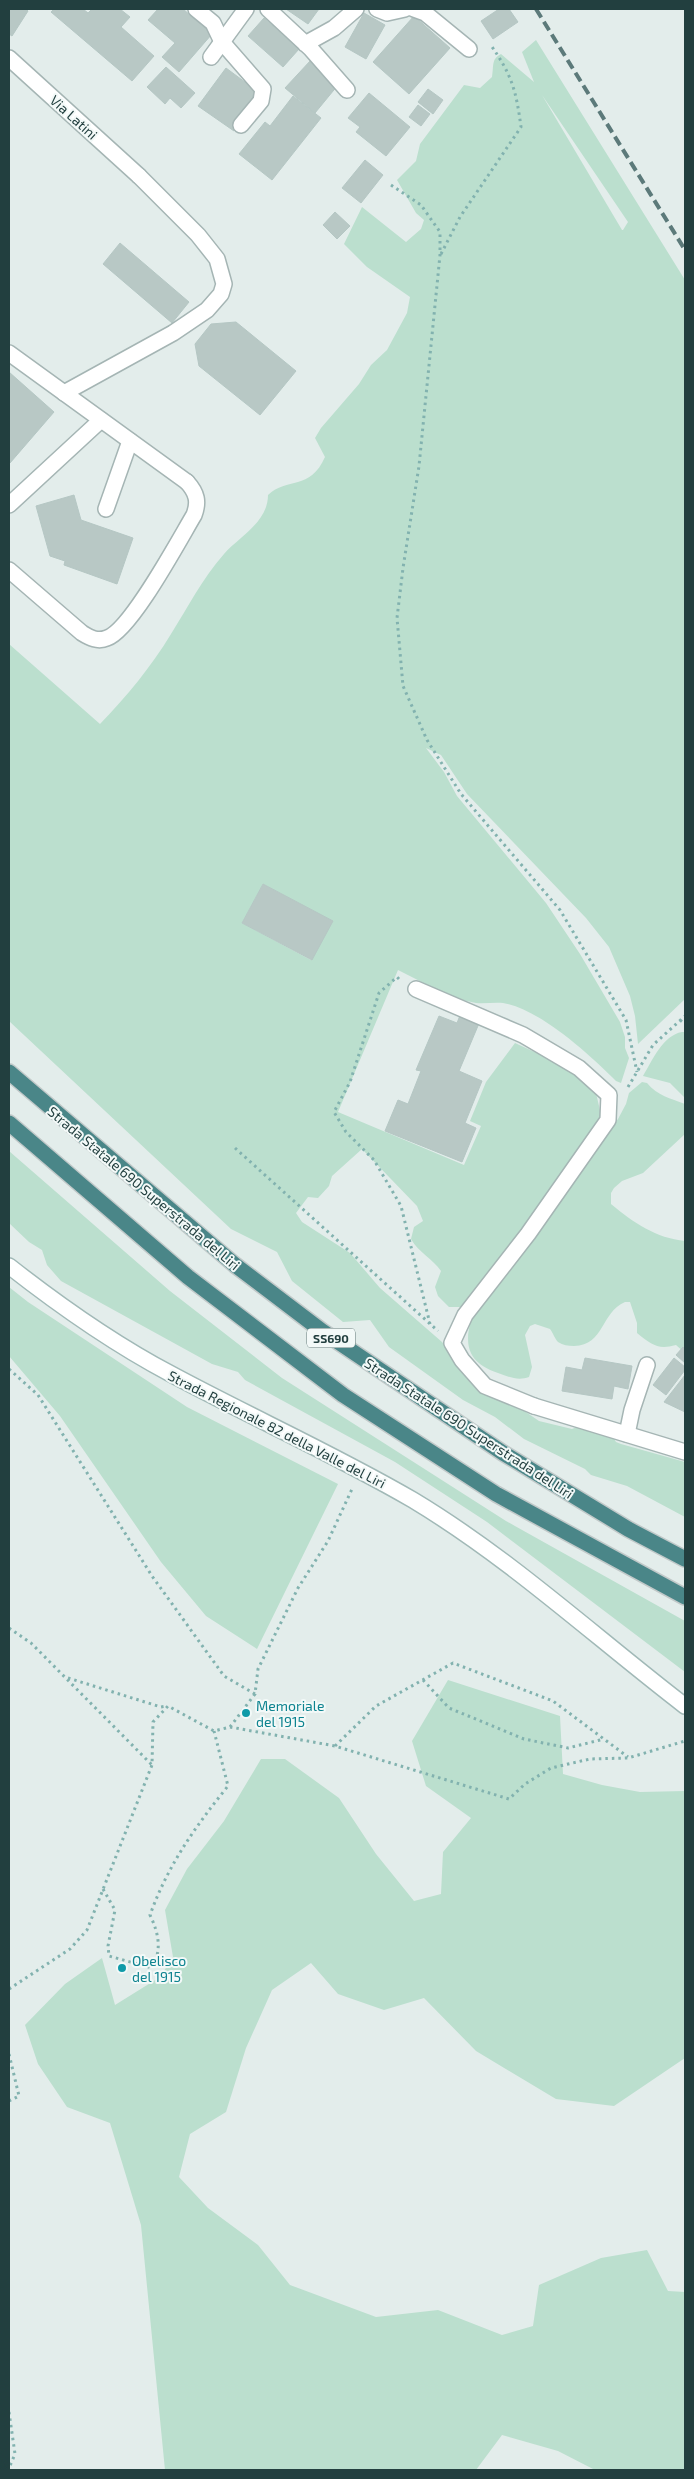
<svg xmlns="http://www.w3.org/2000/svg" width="694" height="2479" viewBox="0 0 694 2479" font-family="'Exo 2',sans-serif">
  <rect width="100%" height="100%" fill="#e3edeb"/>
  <path fill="#bbdfce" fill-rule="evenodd" d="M 536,40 L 685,280 L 685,999 L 638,1044 L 635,1016 L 630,996 L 609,947 L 586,918 L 467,794 L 441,755 L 426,748 L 444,772 L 457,796 L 546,903 L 580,954 L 620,1022 L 625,1037 L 625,1048 L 629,1058 L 621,1083 L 616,1081 C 590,1055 540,1009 503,1003 C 494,1002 485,1004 476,1003 C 448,998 423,982 398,970 L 338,1112 L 464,1165 L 481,1126 L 470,1121 L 486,1082 L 515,1043 L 578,1072 L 596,1093 L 602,1119 L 484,1286 L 460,1307 L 449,1307 L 438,1296 L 435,1287 L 441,1271 C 433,1259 419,1253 411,1239 L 414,1227 L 423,1221 L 417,1206 L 362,1149 L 332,1176 L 329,1186 L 318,1198 L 308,1197 L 296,1213 L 302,1222 L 350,1253 L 380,1288 L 442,1342 L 472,1375 L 539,1421 L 572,1429 L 577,1427 L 613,1437 L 616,1442 L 621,1444 L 685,1462 L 685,1517 L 627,1486 L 591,1475 L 585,1469 L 524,1439 L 495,1417 L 463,1400 L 389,1347 L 370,1320 L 343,1322 L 292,1281 L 277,1252 L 231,1229 L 9,1021 L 9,644 L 100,724 C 127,696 151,667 171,634 C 188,607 202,579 224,554 C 240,536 268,522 268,495 C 287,477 310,491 325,457 L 315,438 L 321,428 L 359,384 L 371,365 L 387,350 L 407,313 L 410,297 L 367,267 L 344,244 L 362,207 L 406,242 L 421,229 L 424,220 L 416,213 L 397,180 L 416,161 L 420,144 L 464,85 L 480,88 L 492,77 C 494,66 491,59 501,54 L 534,82 L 522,52 ZM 542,95 L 628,222 L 623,230 L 622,230 ZM 263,884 L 332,921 L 311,960 L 242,923 Z
    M 682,1032 L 685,1032 L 685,1098 L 670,1083 L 643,1076 C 652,1061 663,1035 682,1032 Z
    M 642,1082 L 647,1083 C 658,1096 670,1098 685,1104 L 685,1134 L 643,1173 L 622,1181 L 614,1188 L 611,1193 L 611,1204 C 634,1223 656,1238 685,1241 L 685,1353 L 676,1345 C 658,1350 652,1345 637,1333 L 637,1323 L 630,1302 L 625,1302 C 600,1313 605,1345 574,1346 C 568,1346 563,1345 558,1342 C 555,1339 553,1333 550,1329 L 535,1324 L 530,1326 L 525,1335 L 532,1367 L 529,1377 C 518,1381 509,1377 498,1373 C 460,1360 465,1336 476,1303 L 582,1161 L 618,1119 L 626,1104 L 629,1093 Z
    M 9,1151 L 170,1291 L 282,1378 L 506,1521 L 685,1621 L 685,1672 L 487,1522 L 395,1462 L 245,1380 L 238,1372 L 212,1364 L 61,1281 L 47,1265 L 42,1250 L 29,1242 L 9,1223 Z
    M 9,1287 L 28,1302 L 187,1407 L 338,1484 L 257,1649 L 206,1616 L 161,1562 L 60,1416 L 9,1356 Z
    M 448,1680 L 560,1716 L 563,1774 L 602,1785 L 640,1792 L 685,1791 L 685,2058 L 614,2106 L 556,2099 L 476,2051 L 424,1998 L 384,2010 L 338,1994 L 311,1963 L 272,1990 L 246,2048 L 226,2112 L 190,2134 L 179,2177 L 208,2208 L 258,2245 L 290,2285 L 376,2317 L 438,2310 L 502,2335 L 533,2326 L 539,2285 L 601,2258 L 647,2250 L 668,2291 L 685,2292 L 685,2470 L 595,2470 L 558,2451 L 502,2435 L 476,2470 L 165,2470 L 141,2225 L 110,2123 L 67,2107 L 38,2064 L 25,2025 L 65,1984 L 102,1958 L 115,2005 L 160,1977 L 173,1957 L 165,1910 L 187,1869 L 224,1821 L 261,1759 L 285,1759 L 339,1798 L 376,1854 L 414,1901 L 441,1894 L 443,1852 L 471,1818 L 426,1786 L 412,1741 Z"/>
  <path fill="#b8c8c5" stroke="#b5c7c4" d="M 9,9 L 26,9 L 28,11 L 12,36 L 9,34 Z
    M 54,9 L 83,9 L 88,13 L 92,9 L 120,9 L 130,17 L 121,27 L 154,56 L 132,81 L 51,12 Z
    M 158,9 L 183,9 L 212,34 L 179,72 L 162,57 L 175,43 L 148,20 Z
    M 286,9 L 319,9 L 308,24 Z
    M 499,9 L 509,9 L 518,22 L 493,39 L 481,21 Z
    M 364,13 L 385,25 L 366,59 L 345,47 Z
    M 414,16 L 450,48 L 409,94 L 373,62 Z
    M 264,18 L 299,49 L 283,67 L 248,36 Z
    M 311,60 L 338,85 L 315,113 L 285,88 Z
    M 166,67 L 195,93 L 181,108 L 170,98 L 165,104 L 147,87 Z
    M 226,68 L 261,94 L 234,131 L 198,106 Z
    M 428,89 L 443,100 L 433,114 L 418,102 Z
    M 369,93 L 410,127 L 386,156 L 356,132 L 360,127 L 348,118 Z
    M 293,96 L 321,118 L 272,180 L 239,154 L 265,122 L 270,126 Z
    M 418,105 L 430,114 L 421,126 L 409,117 Z
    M 365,160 L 383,175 L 361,203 L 342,188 Z
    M 335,212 L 350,226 L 337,239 L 323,225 Z
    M 120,243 L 189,302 L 172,323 L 103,264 Z
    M 236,322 L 296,371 L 260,415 L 199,366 L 195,344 L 211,324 Z
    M 9,372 L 54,412 L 10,463 L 9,461 Z
    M 74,495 L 81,520 L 133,538 L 117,584 L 64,565 L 65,561 L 50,556 L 36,506 Z
    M 263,884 L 333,921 L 312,960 L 242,923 Z
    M 461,1013 L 480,1021 L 459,1071 L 482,1081 L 465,1123 L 476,1128 L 462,1162 L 385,1131 L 398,1100 L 408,1104 L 421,1071 L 416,1070 L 439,1016 L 457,1023 Z
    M 683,1347 L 685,1349 L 685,1363 L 676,1355 Z
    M 585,1358 L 632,1366 L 628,1389 L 614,1386 L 612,1399 L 562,1391 L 566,1367 L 582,1370 Z
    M 674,1358 L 685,1367 L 685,1370 L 666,1395 L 653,1385 Z
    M 685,1375 L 685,1412 L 664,1402 Z"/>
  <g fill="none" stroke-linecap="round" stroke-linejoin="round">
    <defs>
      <path id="service" d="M 196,9 L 213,23 L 222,42 L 263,89 L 261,101 L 241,125
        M 268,9 L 311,49 L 347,90
        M 377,9 L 387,13 L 405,9
        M 414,9 L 425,13 L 469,49
        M 305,44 L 334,28 L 356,9
        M 64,393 L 173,333 L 207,310 L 221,294 L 224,284 L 217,259 L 198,235 L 139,176
        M 9,505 L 101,420
        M 106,509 L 130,441
        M 9,570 L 82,633 C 90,638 98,642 107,638 C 131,630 179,540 194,515 C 199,502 197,493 187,482
        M 416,989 L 523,1035 L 579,1068 L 609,1095 L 608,1120 L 528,1234 L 465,1315 L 452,1343 L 462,1360 L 485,1386 L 534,1406
        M 627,1434 L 632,1410 L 647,1365"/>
      <path id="minor" d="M 211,57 L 246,9
        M 9,58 L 139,176
        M 9,353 L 187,482
        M 534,1406 L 685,1452"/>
      <path id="secondary" d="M 9,1266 C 60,1306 114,1344 171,1374 C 251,1417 334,1454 413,1500 C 511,1559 595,1637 685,1706"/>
      <path id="trunk" d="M 9,1072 L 235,1265 L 322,1331 L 503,1453 L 628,1529 L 685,1559
        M 9,1123 L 188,1277 L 343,1395 L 496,1494 L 685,1597"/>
    </defs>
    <use href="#service" stroke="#a5b5b4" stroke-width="18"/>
    <use href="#minor" stroke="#a5b5b4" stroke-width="18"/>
    <use href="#secondary" stroke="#a1b9b7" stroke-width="18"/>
    <use href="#trunk" stroke="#c1c9c9" stroke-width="18"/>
    <path stroke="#82b2af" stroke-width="3" stroke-dasharray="2.5 4" stroke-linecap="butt" d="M 391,185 L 421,205 L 440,232 L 440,255 L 419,466 L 403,568 L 397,618 L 403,686 L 427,740 L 461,794 L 560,910 L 626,1020 L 637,1072
      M 441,254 L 460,217 L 521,127 C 516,90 512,75 490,44
      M 399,979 L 397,977 L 379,993 L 350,1082 L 334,1112 L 346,1132 L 374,1160 L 401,1206 L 430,1324
      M 680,1020 L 685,1024
      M 628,1087 L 653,1045 L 685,1016
      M 235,1148 L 438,1331
      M 9,1369 L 38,1395 L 152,1576 L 224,1676 L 255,1694
      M 9,1628 L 31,1643 L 152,1765
      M 68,1678 L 161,1707 L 167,1706
      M 423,1680 L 449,1708 L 524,1739 L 568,1748 L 604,1739
      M 230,1727 L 255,1694 L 258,1669 L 298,1588 L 328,1541 L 352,1489
      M 335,1746 L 376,1706 L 453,1663 L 553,1701 L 628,1757
      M 103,1889 L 115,1910 L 108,1946 L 109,1956 L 152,1968 C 162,1950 159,1934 150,1915 C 168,1865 195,1827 228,1786 L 214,1731
      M 9,1989 L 70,1949 L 87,1930 L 152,1765 L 153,1722 L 168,1706 L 214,1731 L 230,1727 L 335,1746 L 509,1799 L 525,1784 L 551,1768 L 590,1759 L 628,1758 L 685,1741
      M 9,2054 L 19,2096 L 9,2101
      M 9,2412 L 15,2454 L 9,2468"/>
    <use href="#service" stroke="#fff" stroke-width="15"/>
    <use href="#minor" stroke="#fff" stroke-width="15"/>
    <use href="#secondary" stroke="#fff" stroke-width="15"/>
    <use href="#trunk" stroke="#4a8688" stroke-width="15"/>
    <path stroke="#5c7a7a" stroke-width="4" stroke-dasharray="10 5" stroke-linecap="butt" d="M 536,9 L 685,250"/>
  </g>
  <g fill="#0f9aa8" stroke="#f3f9f8" stroke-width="2">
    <circle cx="246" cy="1713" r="5"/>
    <circle cx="122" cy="1968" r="5"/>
  </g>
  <g text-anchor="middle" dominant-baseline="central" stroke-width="4" stroke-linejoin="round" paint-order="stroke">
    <rect fill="#f3f9f8" stroke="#617776" stroke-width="1" x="307" y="1328.5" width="48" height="19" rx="4"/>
    <g font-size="12" font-weight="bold" fill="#223f3f">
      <text x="331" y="1338">SS690</text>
    </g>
    <g font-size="14" fill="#223f3f" stroke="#f3f9f8">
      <text transform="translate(74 117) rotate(42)">Via Latini</text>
      <text transform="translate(144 1188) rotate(40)">Strada Statale 690 Superstrada del Liri</text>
      <text transform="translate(469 1428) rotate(33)">Strada Statale 690 Superstrada del Liri</text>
      <text transform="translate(277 1429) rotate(27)">Strada Regionale 82 della Valle del Liri</text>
    </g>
    <g font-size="14" fill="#0d838f" stroke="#f3f9f8" text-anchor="start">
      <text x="256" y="1705">Memoriale<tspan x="256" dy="16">del 1915</tspan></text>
      <text x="132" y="1960">Obelisco<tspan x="132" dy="16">del 1915</tspan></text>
    </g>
  </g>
  <rect width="694" height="2479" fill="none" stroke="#223f3f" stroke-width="20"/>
</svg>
